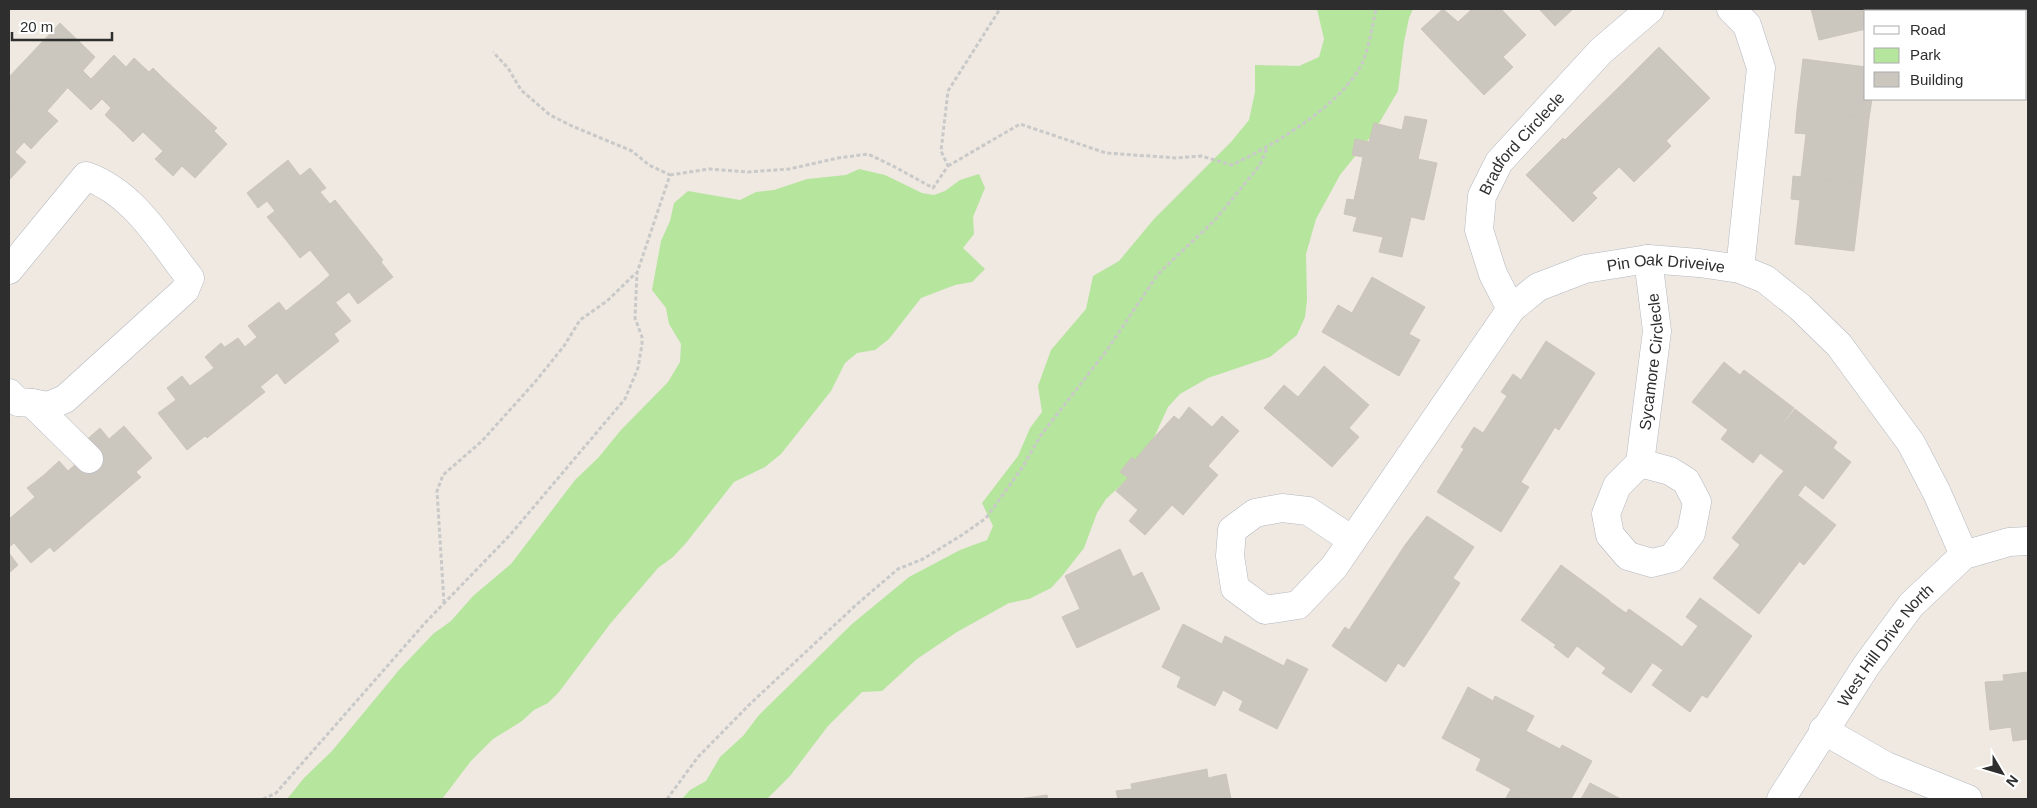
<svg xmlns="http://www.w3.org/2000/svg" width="2037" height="808" viewBox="0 0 2037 808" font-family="Helvetica,sans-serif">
  <rect width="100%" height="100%" fill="#efe9e1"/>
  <path fill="#b6e59e" d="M 1317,9 L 1413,9 L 1409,18 L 1404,42 L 1398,91 L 1372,135 L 1340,175 L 1316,219 L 1306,254 L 1307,300 L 1305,317 L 1297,335 L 1270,357 L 1208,378 L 1180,394 L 1168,407 L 1140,468 L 1106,499 L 1097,513 L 1084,548 L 1062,576 L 1051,588 L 1029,599 L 1009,603 L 957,632 L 917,659 L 882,691 L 862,692 L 828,726 L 790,776 L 767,799 L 682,799 L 690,790 L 706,781 L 720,757 L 743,736 L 759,715 L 852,624 L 909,577 L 960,550 L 987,540 L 993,526 L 982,503 L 1018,456 L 1030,428 L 1042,412 L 1038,386 L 1051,350 L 1086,309 L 1093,276 L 1119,261 L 1154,219 L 1231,142 L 1249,120 L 1255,92 L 1255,65 L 1299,66 L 1319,57 L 1324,39 Z
    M 859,169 L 885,175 L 922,193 L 934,195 L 945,191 L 960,180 L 979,174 L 985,188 L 973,217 L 974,234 L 963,248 L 985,269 L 972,282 L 955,285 L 921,298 L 889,339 L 875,350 L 857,353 L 845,363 L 831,391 L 781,454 L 765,467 L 734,482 L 686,543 L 673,557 L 658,568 L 610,624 L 559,692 L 548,703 L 534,710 L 522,721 L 493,739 L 471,761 L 442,799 L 287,799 L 304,778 L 332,751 L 399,670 L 433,634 L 451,621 L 473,596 L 511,564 L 575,480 L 598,458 L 621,430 L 668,382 L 680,362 L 681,344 L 669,324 L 666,308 L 652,290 L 661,241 L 670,221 L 674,203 L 688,191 L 740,200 L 756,192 L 774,190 L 807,179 L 846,175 Z"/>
  <path fill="#cbc7bf" stroke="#cbc5ba" d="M 1443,9 L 1458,22 L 1472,9 L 1501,9 L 1526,35 L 1503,57 L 1513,67 L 1484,95 L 1421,29 Z
    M 1539,9 L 1573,9 L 1555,26 Z
    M 1811,9 L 1871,9 L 1872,11 L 1866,11 L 1866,29 L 1819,40 Z
    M 60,23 L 95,57 L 47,111 L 58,121 L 43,136 L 9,106 L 9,77 Z
    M 1659,47 L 1710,98 L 1666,141 L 1618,88 Z
    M 114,55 L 126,67 L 134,58 L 149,72 L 153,68 L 164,79 L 119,128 L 105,115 L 111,108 L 102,99 L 91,110 L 68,88 L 83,71 L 91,79 Z
    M 1803,59 L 1866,67 L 1866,99 L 1872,99 L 1869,118 L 1797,110 Z
    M 164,79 L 217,128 L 214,131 L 227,144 L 195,178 L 182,166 L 173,176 L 155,159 L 163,151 L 143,132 L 133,142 L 119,128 Z
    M 1618,88 L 1671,146 L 1634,182 L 1579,126 Z
    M 9,106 L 43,136 L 31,149 L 24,142 L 15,152 L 26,162 L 9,180 Z
    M 1797,110 L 1869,118 L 1862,184 L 1801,177 L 1806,134 L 1795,133 Z
    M 1405,116 L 1427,120 L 1418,159 L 1437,163 L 1431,190 L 1359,177 L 1363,157 L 1352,155 L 1355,139 L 1369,142 L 1374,123 L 1402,130 Z
    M 1579,126 L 1619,167 L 1592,193 L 1597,198 L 1573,222 L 1526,175 L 1563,138 L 1565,140 Z
    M 288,160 L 300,176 L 310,168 L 326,188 L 320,192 L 330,204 L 286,240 L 267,217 L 275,211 L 267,201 L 258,208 L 247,193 Z
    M 1793,176 L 1862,184 L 1854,251 L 1795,244 L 1800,200 L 1791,199 Z
    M 1359,177 L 1431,190 L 1424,220 L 1411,217 L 1402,257 L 1379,252 L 1383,237 L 1353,231 L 1357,217 L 1344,214 L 1347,199 L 1354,200 Z
    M 335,200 L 383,260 L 381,262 L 393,277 L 358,304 L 349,292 L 336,302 L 320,284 L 330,275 L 310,250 L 300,258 L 286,240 Z
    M 1372,277 L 1425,307 L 1409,334 L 1420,340 L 1399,376 L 1322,332 L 1338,305 L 1352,313 Z
    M 320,284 L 351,321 L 334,334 L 339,341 L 285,384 L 277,373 L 260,387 L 225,347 L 238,338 L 245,347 L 257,337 L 248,326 L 279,302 L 286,311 Z
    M 1546,341 L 1595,373 L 1559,430 L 1501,392 L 1513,374 L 1521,380 Z
    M 221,343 L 265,392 L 207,438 L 205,436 L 187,450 L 158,413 L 176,400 L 167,388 L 182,376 L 190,386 L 214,368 L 205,357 Z
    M 1724,362 L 1740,375 L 1744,370 L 1794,408 L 1753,463 L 1721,439 L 1728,430 L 1692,402 Z
    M 1324,366 L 1369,405 L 1349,428 L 1359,437 L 1332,467 L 1264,408 L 1284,385 L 1298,397 Z
    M 1507,396 L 1555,427 L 1521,482 L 1461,447 L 1474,427 L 1483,433 Z
    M 1189,407 L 1212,427 L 1222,416 L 1239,431 L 1208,466 L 1218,475 L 1202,493 L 1149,443 L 1174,416 L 1179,420 Z
    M 1795,409 L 1837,442 L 1833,448 L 1851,462 L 1823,499 L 1805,485 L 1798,495 L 1777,479 L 1784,471 L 1760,453 Z
    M 124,426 L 152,458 L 136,472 L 141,477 L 85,525 L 44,475 L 59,461 L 68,471 L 91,451 L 84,442 L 100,428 L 109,439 Z
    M 1149,443 L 1202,493 L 1183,515 L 1172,505 L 1145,535 L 1129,521 L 1138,510 L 1116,491 L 1128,478 L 1120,472 L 1132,457 L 1135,460 Z
    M 1464,449 L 1529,487 L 1501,532 L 1437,492 Z
    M 44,475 L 85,525 L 54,552 L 50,547 L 31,563 L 14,543 L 9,547 L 9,519 L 35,497 L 27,488 Z
    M 1777,479 L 1836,525 L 1804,565 L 1746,520 Z
    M 1427,516 L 1474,547 L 1453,578 L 1405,545 Z
    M 1746,520 L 1799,562 L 1759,614 L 1713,578 L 1740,545 L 1732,538 Z
    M 1405,545 L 1460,583 L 1423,639 L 1367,603 Z
    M 1120,549 L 1133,577 L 1142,572 L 1160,609 L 1077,648 L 1062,617 L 1080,609 L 1065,576 Z
    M 9,553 L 18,565 L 9,573 Z
    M 1561,565 L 1610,601 L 1568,658 L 1554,647 L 1556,645 L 1521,620 Z
    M 1700,598 L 1752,636 L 1707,698 L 1702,695 L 1690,712 L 1652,685 L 1663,670 L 1653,663 L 1670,638 L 1682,647 L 1698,626 L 1686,617 Z
    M 1609,601 L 1626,613 L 1629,609 L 1670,638 L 1631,693 L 1602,673 L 1606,668 L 1577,646 Z
    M 1367,603 L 1423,639 L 1404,667 L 1398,663 L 1386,682 L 1332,646 L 1345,627 L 1349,630 Z
    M 1183,624 L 1222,644 L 1225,636 L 1245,646 L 1215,706 L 1177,687 L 1181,677 L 1162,667 Z
    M 1245,646 L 1284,666 L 1287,659 L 1308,669 L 1277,729 L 1239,710 L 1243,701 L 1223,690 Z
    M 2028,672 L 2028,739 L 2013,741 L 2011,727 L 1990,730 L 1985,682 L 2004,681 L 2003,675 Z
    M 1468,687 L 1493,701 L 1495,696 L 1534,716 L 1526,731 L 1539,738 L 1511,789 L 1476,770 L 1481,759 L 1442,738 Z
    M 1539,738 L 1560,749 L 1562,745 L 1592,761 L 1571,799 L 1506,798 Z
    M 1207,769 L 1208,778 L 1226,774 L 1231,799 L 1118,799 L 1116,791 L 1132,789 L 1131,784 Z
    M 1590,783 L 1621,799 L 1581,799 Z
    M 1047,795 L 1048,799 L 1019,799 Z"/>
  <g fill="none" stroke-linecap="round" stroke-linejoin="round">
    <defs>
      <g id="street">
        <path d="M 1731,9 L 1747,25 L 1761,68 L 1740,269"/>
        <path d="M 9,270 L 86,176 C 134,193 160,240 190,278 L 185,290 L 65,399 L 48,406 L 32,403"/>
        <path id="s1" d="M 1511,309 L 1493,274 L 1479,230 L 1482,196 L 1499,162 L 1601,51 L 1650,9"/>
        <path d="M 9,393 L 18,402 L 32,403 L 89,459"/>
        <path id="s2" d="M 1640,463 L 1670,471 L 1686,481 L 1697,502 L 1691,533 L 1672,558 L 1652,563 L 1628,556 L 1610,535 L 1606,514 L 1617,486 L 1640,463 L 1657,331 L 1648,259"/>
        <path id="s3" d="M 1352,540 L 1308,511 L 1282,508 L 1255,513 L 1232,530 L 1230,556 L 1235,588 L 1265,610 L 1298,605 L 1334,567 L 1511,309 L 1538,287 L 1585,269 L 1648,259 L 1699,263 L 1740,269 L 1765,279 L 1800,307 L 1839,345 L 1911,443 L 1937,493 L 1964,555"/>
        <path d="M 1823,730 L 1886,766 L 1968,799"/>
      </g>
      <g id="secondary">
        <path id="s4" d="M 1781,799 L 1866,666 L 1911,605 L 1964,555 L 2009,542 L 2028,541"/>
      </g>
    </defs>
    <use href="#street" stroke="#b4b7c1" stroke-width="29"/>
    <use href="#secondary" stroke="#b4b7c1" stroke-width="29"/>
    <path stroke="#c9c9c9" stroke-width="3" stroke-dasharray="4 2.5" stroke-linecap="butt" d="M 948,166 L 1020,124 L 1106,153 L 1177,158 L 1201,156 L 1232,165 C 1273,145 1332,111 1358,71 C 1368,56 1372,27 1376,9
      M 670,175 L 709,169 L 748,172 L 789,169 L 838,158 L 868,154 L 895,167 L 933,188 L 948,166 L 941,151 L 948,91 L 1000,9
      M 444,603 L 437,491 L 443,475 L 482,441 L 535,382 L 564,346 L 580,320 L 607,301 L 636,273
      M 263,799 L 276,793 L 425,623 L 510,535 L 625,399 L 638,368 L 642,344 L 642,337 L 635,318 L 637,273 L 670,175 L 649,165 L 632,151 L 572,126 L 550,115 L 521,90 L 508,68 L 493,52
      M 667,799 L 698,757 L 750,704 L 856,605 L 898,569 L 923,559 L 962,535 L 986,518 L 1022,468 L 1041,435 L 1107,350 L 1158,274 L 1215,220 L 1260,165 L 1267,148"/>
    <use href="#street" stroke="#fff" stroke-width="28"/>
    <use href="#secondary" stroke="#fff" stroke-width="28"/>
  </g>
  <g text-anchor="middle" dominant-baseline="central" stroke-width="4.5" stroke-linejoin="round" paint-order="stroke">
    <g font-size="16" fill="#2e2e2e" stroke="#fff">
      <text stroke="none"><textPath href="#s1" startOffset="186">Bradford Circlecle</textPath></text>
      <text stroke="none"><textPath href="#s3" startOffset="796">Pin Oak Driveive</textPath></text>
      <text stroke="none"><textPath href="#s2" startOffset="396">Sycamore Circlecle</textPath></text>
      <text stroke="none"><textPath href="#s4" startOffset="186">West Hill Drive North</textPath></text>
    </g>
  </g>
  <rect width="2037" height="808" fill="none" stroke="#2e2e2e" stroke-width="20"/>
  <rect x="1864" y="10" width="162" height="90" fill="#ffffff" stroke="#ababab"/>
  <rect x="1874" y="26" width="25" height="8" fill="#ffffff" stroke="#ababab"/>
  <text x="1910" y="35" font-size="15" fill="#2e2e2e">Road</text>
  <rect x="1874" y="48" width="25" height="15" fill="#b6e59e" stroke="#ababab"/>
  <text x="1910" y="60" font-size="15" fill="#2e2e2e">Park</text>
  <rect x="1874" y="72" width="25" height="15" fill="#cbc7bf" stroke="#ababab"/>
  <text x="1910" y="85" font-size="15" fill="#2e2e2e">Building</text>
  <g transform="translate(2002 773) rotate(128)" stroke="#ffffff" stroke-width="4" paint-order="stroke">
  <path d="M0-4L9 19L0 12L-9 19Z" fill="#2e2e2e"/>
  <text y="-8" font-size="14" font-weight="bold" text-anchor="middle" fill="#2e2e2e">N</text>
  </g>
  <path d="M12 32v8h100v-8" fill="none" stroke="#2e2e2e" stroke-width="2.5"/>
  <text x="20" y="32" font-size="15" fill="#2e2e2e" stroke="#ffffff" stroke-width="4" paint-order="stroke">20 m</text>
</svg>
